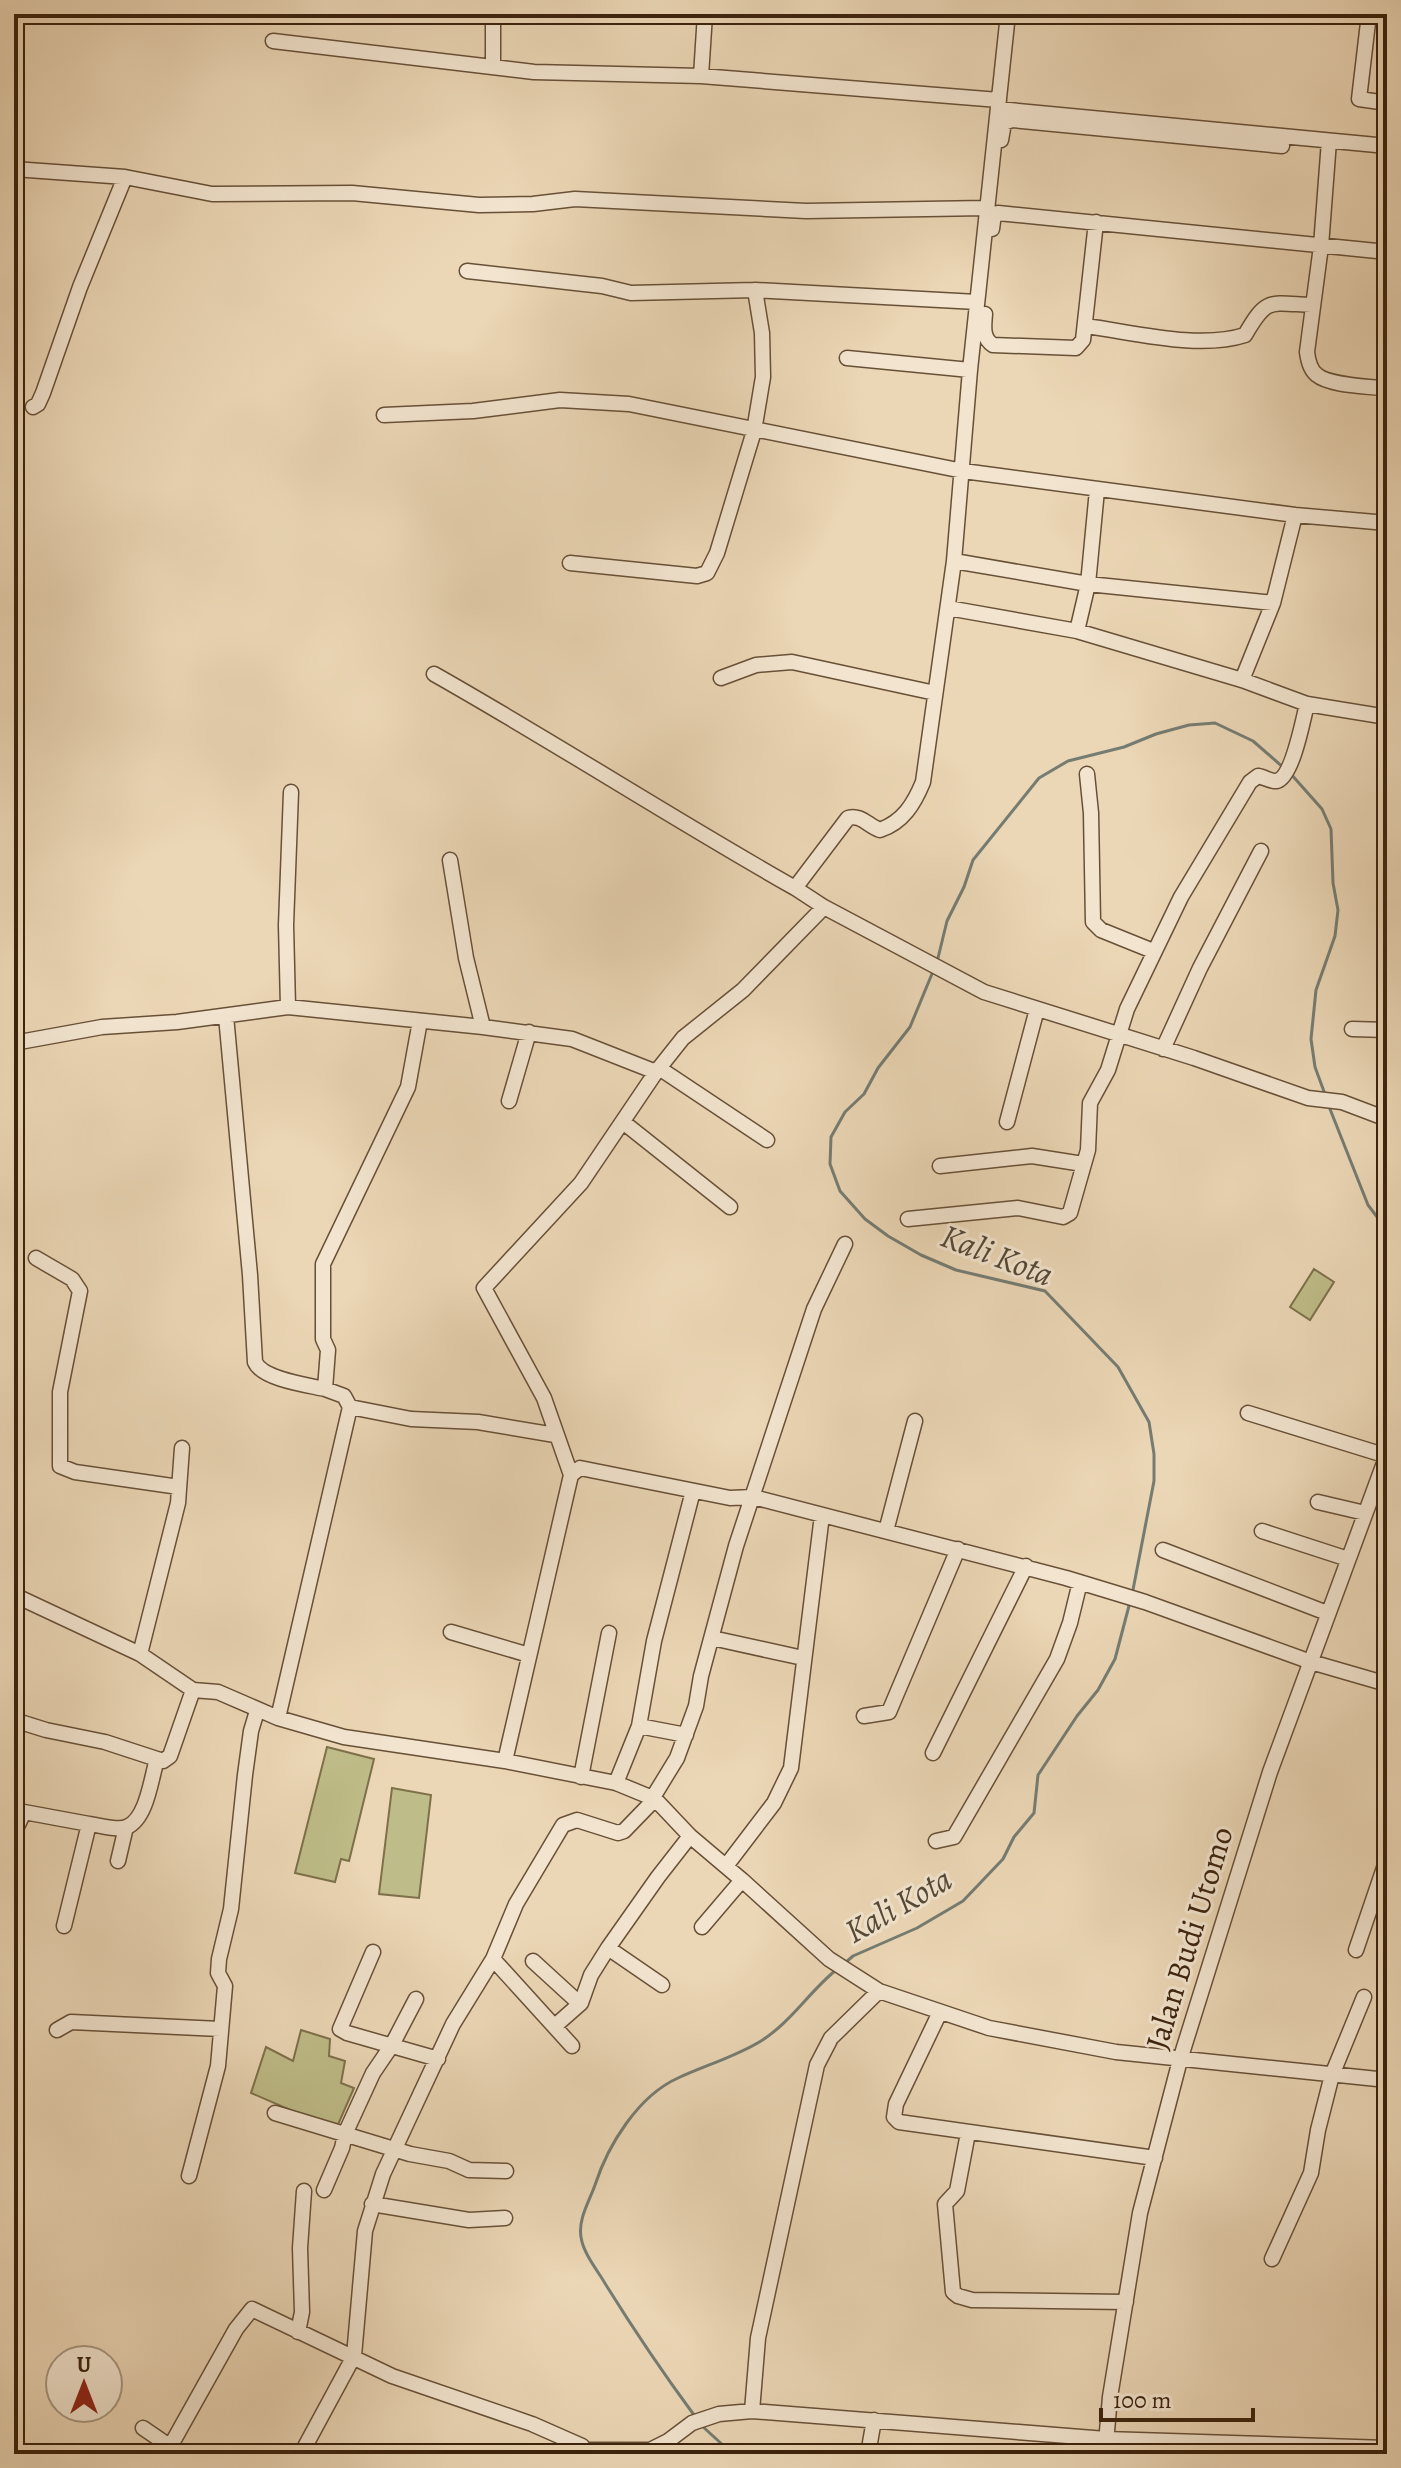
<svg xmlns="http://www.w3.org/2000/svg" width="1401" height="2468" viewBox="0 0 1401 2468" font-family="Alegreya,serif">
  <rect width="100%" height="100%" fill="#ebd6b5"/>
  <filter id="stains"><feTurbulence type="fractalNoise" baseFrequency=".0025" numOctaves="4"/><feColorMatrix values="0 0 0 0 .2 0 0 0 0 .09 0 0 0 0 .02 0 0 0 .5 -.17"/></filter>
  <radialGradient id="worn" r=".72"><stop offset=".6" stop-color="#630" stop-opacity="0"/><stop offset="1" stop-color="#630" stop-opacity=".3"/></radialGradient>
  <path fill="#bebc88" stroke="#7d704a" stroke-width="2" d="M 1314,1269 L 1334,1282 L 1310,1320 L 1290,1307 Z
    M 327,1747 L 374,1759 L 349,1861 L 341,1859 L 335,1882 L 295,1873 Z
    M 392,1788 L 431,1795 L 419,1898 L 379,1894 Z
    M 301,2030 L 330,2039 L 329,2056 L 345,2061 L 341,2083 L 354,2088 L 336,2129 L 292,2119 L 293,2111 L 251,2093 L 266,2047 L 293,2061 Z"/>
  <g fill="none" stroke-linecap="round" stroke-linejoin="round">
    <path stroke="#757c72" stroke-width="3" d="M 1290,773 L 1322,809 L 1331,829 L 1333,883 L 1338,910 L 1335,936 L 1316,990 L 1311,1039 L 1315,1067 L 1326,1097
      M 937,962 L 947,921 L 964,887 L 973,860 L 1039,778 L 1068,761 L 1124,747 L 1156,734 L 1189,725 L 1215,723 L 1253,741 L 1284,768
      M 934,969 L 910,1027 L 878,1068 L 864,1094 L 845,1112 L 831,1137 L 830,1164 L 840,1191 L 865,1219 L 888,1236 L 921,1255 L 956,1270 L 1045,1291 L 1118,1367 L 1149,1422 L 1154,1454 L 1154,1481 L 1132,1595
      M 1328,1104 L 1368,1205 L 1387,1230
      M 845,1963 L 853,1956 L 917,1928 L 963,1901 L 1003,1859 L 1014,1837 L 1034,1813 L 1038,1775 L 1077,1716 L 1098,1690 L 1115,1659 L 1130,1602
      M 694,2415 C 663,2373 634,2330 606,2285 C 598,2271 583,2253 581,2237 C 578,2219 589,2202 595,2185 C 608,2145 638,2096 678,2078 C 706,2065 735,2057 761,2041 C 791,2022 809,1992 836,1970
      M 701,2425 L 725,2447 L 737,2450 L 741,2454"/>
    <defs>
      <path id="minor" d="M 1008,14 L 970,370 L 954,561 L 923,782 C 914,804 903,822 880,830 C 868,826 861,814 848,818 L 795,888 L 824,907 L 984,992 L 1194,1058 L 1308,1098 L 1342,1102 L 1387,1119
        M 1369,14 L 1359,99 L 1387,103
        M 273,41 L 534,72 L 701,76 L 999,100
        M 493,67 L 493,14
        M 701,76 L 705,14
        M 998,109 L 1387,146
        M 1001,140 L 1004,123 L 1012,120 L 1282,146
        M 1329,141 L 1321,246 L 1307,352 C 1308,360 1310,370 1317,375 C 1330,386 1370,386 1387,389
        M 14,169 L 125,177 L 212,194 L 352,193 L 479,205 L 533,204 L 575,199 L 806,211 L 986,208
        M 992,229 L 994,214 L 998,213 L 1387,252
        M 467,271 L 602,286 L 631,293 L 755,290 L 977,302
        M 985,314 C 984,326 982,338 993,345 L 1076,348 L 1083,340 L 1096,222
        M 1085,326 C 1133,332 1199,350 1245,335 C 1267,297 1269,303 1311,305
        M 847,358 L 970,370
        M 33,407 L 38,404 L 43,393 L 80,287 L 125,177
        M 384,415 L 473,411 L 560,400 L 629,404 L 963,471 L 1295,515 L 1387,523
        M 954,561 L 1088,584 L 1273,603 L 1295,515
        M 570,563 L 697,576 L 707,573 L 717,553 L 754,431 L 763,377 L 762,333 L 755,290
        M 948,608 L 1077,631 L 1242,680 L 1307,704 L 1387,717
        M 1077,631 L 1088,584 L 1097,490
        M 434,674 C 556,743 673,819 795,888
        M 721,678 L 756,665 L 792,662 L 935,693
        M 1242,680 L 1273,603
        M 1087,774 L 1091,813 L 1093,922 L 1101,930 L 1153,951
        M 450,860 L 466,958 L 483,1027
        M 288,1007 L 286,925 L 291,792
        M 226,1016 L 250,1275 L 255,1362 C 262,1379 307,1385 325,1389
        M 1352,1029 L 1387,1030
        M 14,1043 L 102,1027 L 177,1022 L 288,1007 L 483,1027 L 572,1039 L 656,1072
        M 1163,1049 L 1200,968 L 1261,851
        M 659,1068 L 767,1140
        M 509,1101 L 529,1032
        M 623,1122 L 730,1207
        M 1007,1122 L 1037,1009
        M 940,1166 L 1032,1156 L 1083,1164
        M 908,1219 L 1018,1208 L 1063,1217 L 1070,1213 L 1088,1150 L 1090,1103 L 1108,1070 L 1127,1009 L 1181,897 L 1250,782 L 1258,776 C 1264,777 1272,782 1277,781 C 1293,776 1303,719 1307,704
        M 36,1258 L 72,1279 L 80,1291 L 60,1392 L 60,1466 L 75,1472 L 179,1487
        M 350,1407 L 411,1419 L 478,1422 L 555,1435
        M 1248,1413 L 1387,1456
        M 571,1475 L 544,1398 L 484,1288 L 581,1183 L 656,1072 L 683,1038 L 743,990 L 824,907
        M 1318,1502 L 1365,1513
        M 886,1531 L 915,1421
        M 1262,1531 L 1348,1559
        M 1163,1550 L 1327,1613
        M 14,1595 L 140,1654 L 193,1690 L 218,1692 L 278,1718 L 344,1737 L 505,1761 L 616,1783 L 655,1799 L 690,1836 L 742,1880 L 829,1959 L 879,1991 L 989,2028 L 1116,2052 L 1387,2080
        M 451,1632 L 529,1655
        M 712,1638 L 803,1658
        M 140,1654 L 178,1503 L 182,1448
        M 864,1716 L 889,1712 L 958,1549
        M 278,1718 L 350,1407 L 344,1396 L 325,1389 L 328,1350 L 323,1339 L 323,1264 L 408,1087 L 420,1021
        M 14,1720 L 46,1730 L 105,1742 L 157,1759
        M 639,1726 L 686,1735
        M 933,1753 L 1026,1566
        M 505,1761 L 571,1475 L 580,1468 L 730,1498 L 753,1497 L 1066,1578 L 1145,1602 L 1311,1662 L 1387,1684
        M 581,1777 L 609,1633
        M 616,1783 L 639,1726 L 654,1641 L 693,1491
        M 89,1824 C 99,1825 117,1831 127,1827 C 147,1818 151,1779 157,1759 L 163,1761 L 170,1756 L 193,1690
        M 14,1833 L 24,1812 L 89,1824 L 64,1926
        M 936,1841 L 954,1837 L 1057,1659 L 1070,1623 L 1080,1582
        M 118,1861 L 126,1827
        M 726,1866 L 774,1803 L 791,1768 L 822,1515
        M 702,1927 L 742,1880
        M 608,1948 L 662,1985
        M 1356,1950 L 1387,1859
        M 373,1952 L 340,2029 L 347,2033 L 438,2059
        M 493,1959 L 572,2046
        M 533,1961 L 580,2004
        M 940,2012 L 896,2104 L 894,2117 L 899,2122 L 1155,2158
        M 556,2025 L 581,2003 L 591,1975 L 608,1948 L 658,1877 L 690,1836
        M 57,2030 L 71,2022 L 220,2029
        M 275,2113 L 410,2154 L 449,2161 L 469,2170 L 506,2171
        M 968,2133 L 957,2191 L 945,2204 L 953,2292 L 958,2296 L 972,2300 L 1126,2302
        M 189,2176 L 218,2066 L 225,1986 L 218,1973 L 219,1959 L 231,1909 L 245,1775 L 251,1731 L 257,1711
        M 324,2190 L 342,2148 L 345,2134 L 373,2073 L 392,2045 L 416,1999
        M 372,2204 L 469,2220 L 505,2218
        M 1272,2259 L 1311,2173 L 1318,2130 L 1332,2075 L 1364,1997
        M 298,2332 L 302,2312 L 300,2248 L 304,2191
        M 752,2411 L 758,2338 L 817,2065 L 831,2038 L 879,1991
        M 143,2428 L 181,2454
        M 584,2450 L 650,2450 L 668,2441 L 692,2423 L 719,2414 L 752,2411 L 1106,2439 L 1387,2448
        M 166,2454 L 236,2329 L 252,2309 L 392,2376 L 532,2424 L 582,2446 L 583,2454
        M 301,2454 L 354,2356 L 365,2231 L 383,2174 L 453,2024 L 493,1959 L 516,1904 L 563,1825 L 577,1820 L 618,1833 L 624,1831 L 655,1799 L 655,1794 L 677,1758 L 696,1706 L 701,1676 L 736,1546 L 814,1309 L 845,1244
        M 868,2454 L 874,2420
        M 1105,2454 L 1110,2397 L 1140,2213 L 1180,2060 L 1270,1772 L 1387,1455"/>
    </defs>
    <use href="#minor" stroke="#685037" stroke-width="17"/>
    <use href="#minor" stroke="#f2e4cf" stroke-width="14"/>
  </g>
  <g text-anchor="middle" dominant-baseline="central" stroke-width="6" stroke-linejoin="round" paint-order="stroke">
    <g font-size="32" fill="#3c230d" stroke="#f2e4cf">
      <text transform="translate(1189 1938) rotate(-73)">Jalan Budi Utomo</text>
    </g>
    <g font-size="34" font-style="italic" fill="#544837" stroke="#f2e4cf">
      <text transform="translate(997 1255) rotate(21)">Kali Kota</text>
      <text transform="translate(898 1905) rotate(-30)">Kali Kota</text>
    </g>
  </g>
  <rect width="1401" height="2468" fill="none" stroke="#ebd6b5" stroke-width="48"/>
  <rect x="16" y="16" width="1369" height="2436" fill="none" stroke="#3c230d" stroke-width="4"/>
  <rect x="24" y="24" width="1353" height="2420" fill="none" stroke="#3c230d" stroke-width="2"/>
  <g transform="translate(84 2384)"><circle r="38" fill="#f2e4cf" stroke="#a99781" stroke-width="2"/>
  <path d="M0-6L14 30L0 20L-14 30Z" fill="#8f2418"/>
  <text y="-12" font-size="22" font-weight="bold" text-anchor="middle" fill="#3c230d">U</text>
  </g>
  <path d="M1101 2408v12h152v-12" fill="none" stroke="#3c230d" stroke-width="4"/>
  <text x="1113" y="2408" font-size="24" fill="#3c230d" stroke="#f2e4cf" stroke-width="6" paint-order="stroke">100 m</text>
  <rect width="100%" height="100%" filter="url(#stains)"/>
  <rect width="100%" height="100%" fill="url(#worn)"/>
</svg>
